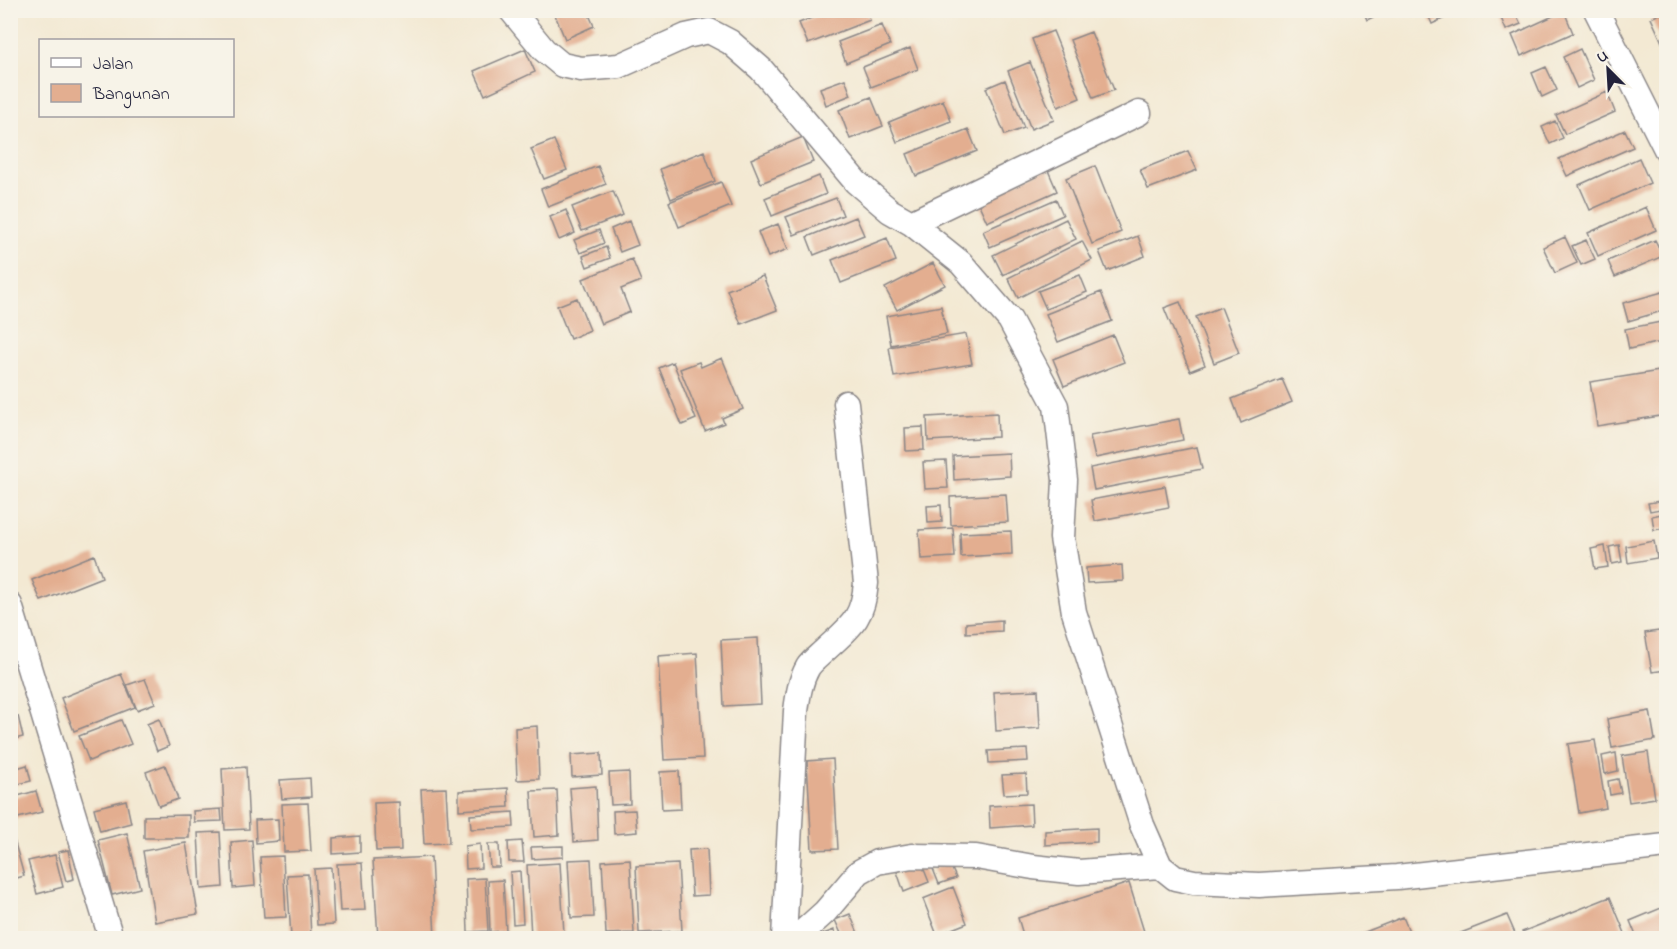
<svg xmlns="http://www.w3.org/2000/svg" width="1677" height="949" viewBox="0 0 1677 949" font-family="'Indie Flower',sans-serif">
  <rect width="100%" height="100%" fill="#f7f3e8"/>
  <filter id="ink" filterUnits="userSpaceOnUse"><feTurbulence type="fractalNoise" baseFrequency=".0167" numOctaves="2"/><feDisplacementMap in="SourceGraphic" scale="12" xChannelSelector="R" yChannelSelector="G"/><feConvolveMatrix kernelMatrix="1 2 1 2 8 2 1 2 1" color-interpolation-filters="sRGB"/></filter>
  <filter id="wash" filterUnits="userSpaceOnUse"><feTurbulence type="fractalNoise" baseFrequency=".008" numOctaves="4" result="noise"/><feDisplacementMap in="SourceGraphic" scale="24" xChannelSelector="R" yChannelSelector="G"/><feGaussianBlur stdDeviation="1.35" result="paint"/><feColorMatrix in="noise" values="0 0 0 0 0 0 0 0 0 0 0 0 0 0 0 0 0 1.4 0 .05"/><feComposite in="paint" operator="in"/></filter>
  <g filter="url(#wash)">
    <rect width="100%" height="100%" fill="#f3e9d3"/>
    <g id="blocks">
      <path fill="#e3ae90" d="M 553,10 L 587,10 L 594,26 L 565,39 Z
        M 831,10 L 866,10 L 870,20 L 808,44 L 799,23 Z
        M 1363,10 L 1388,10 L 1367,20 Z
        M 1426,10 L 1462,10 L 1432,24 Z
        M 1505,10 L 1514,10 L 1521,24 L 1506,30 L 1499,13 Z
        M 1564,11 L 1573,33 L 1521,56 L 1512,35 Z
        M 1666,11 L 1666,51 L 1651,18 Z
        M 882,25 L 890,45 L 846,63 L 838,42 Z
        M 1053,31 L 1080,98 L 1058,107 L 1032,39 Z
        M 1091,32 L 1114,90 L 1093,98 L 1070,40 Z
        M 910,48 L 918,69 L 871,87 L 863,67 Z
        M 525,49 L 535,72 L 485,95 L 474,71 Z
        M 1580,49 L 1594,80 L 1577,88 L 1563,57 Z
        M 1030,62 L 1054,120 L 1031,129 L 1008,71 Z
        M 1546,67 L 1557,90 L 1542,97 L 1532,73 Z
        M 845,79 L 851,95 L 826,105 L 820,88 Z
        M 1005,80 L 1024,128 L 1005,135 L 986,88 Z
        M 1607,92 L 1615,112 L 1565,134 L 1556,115 Z
        M 871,97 L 883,126 L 850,139 L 839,110 Z
        M 943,100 L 951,121 L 897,142 L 889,122 Z
        M 1555,121 L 1563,138 L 1550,144 L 1542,127 Z
        M 968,129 L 977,151 L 916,176 L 907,154 Z
        M 1625,130 L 1633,147 L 1567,176 L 1559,159 Z
        M 803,137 L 813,162 L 761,183 L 751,159 Z
        M 554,140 L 567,170 L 544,179 L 531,149 Z
        M 704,151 L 715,181 L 671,199 L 660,169 Z
        M 1188,151 L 1197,170 L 1148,189 L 1140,170 Z
        M 1639,158 L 1650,183 L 1590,210 L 1579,185 Z
        M 598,166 L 606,184 L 548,207 L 541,189 Z
        M 1095,166 L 1121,232 L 1092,244 L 1066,178 Z
        M 1047,168 L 1057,191 L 987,222 L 977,200 Z
        M 819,176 L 826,194 L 772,216 L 765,198 Z
        M 721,182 L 731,206 L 679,227 L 669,202 Z
        M 613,191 L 623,215 L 582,231 L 572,207 Z
        M 836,198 L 843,215 L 794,235 L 786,217 Z
        M 1056,199 L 1063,215 L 990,247 L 983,231 Z
        M 1646,207 L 1656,230 L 1598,256 L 1588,233 Z
        M 566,210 L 575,233 L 559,240 L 550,217 Z
        M 856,217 L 864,235 L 814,255 L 807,237 Z
        M 1066,219 L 1076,239 L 1003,275 L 993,255 Z
        M 629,221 L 638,245 L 620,252 L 611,229 Z
        M 778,224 L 788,249 L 768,257 L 758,232 Z
        M 599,230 L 604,243 L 580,253 L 574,240 Z
        M 1138,236 L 1145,256 L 1107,271 L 1099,251 Z
        M 1565,237 L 1577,263 L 1555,273 L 1543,247 Z
        M 887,238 L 896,261 L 841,283 L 832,260 Z
        M 1586,240 L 1595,259 L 1581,265 L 1572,246 Z
        M 1655,240 L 1663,256 L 1615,277 L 1608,261 Z
        M 1082,241 L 1092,260 L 1018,298 L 1008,278 Z
        M 606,247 L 610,258 L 587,267 L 583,256 Z
        M 632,259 L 641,281 L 621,289 L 630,312 L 601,324 L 583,279 Z
        M 933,263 L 945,285 L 897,310 L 885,288 Z
        M 1080,275 L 1087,292 L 1046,309 L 1038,291 Z
        M 763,276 L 777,310 L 741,324 L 727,290 Z
        M 1666,291 L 1666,310 L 1628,321 L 1623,303 Z
        M 1101,292 L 1112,321 L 1058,342 L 1046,314 Z
        M 577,298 L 590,330 L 570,339 L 557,306 Z
        M 1180,302 L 1205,365 L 1190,371 L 1164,308 Z
        M 941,306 L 947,334 L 891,345 L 886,316 Z
        M 1221,307 L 1239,353 L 1214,363 L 1196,317 Z
        M 1666,321 L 1666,341 L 1629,349 L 1625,329 Z
        M 966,334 L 972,364 L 894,377 L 889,347 Z
        M 1113,335 L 1124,362 L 1064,386 L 1053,359 Z
        M 722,358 L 743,409 L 722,418 L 724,423 L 705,431 L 680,369 L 699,362 L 701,367 Z
        M 673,362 L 696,419 L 682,425 L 659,368 Z
        M 1666,370 L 1666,415 L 1597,426 L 1590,382 Z
        M 1282,379 L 1292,402 L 1241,423 L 1232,399 Z
        M 997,413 L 998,437 L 928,441 L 927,417 Z
        M 1179,419 L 1183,440 L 1095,458 L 1090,436 Z
        M 923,427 L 924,450 L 906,451 L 905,428 Z
        M 1197,447 L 1202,469 L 1094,490 L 1090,468 Z
        M 1009,453 L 1010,476 L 954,480 L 953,456 Z
        M 946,461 L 948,488 L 925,489 L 923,462 Z
        M 1165,486 L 1169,507 L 1095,521 L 1091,500 Z
        M 1006,494 L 1008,522 L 951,525 L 950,497 Z
        M 1666,500 L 1666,508 L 1650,511 L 1648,503 Z
        M 941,505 L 942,522 L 928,523 L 927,506 Z
        M 1666,513 L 1666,528 L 1654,530 L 1652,516 Z
        M 953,528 L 955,557 L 921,559 L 919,530 Z
        M 1011,531 L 1012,554 L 961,557 L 960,533 Z
        M 1654,541 L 1657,558 L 1628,563 L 1626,546 Z
        M 1619,545 L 1622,562 L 1612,564 L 1609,547 Z
        M 1605,546 L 1608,567 L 1595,569 L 1591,549 Z
        M 94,555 L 102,577 L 41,601 L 32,580 Z
        M 1122,565 L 1123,581 L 1087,583 L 1086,568 Z
        M 1002,620 L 1002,631 L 966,633 L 966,623 Z
        M 1666,630 L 1666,670 L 1652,672 L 1645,633 Z
        M 758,638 L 761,704 L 724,706 L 721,640 Z
        M 697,653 L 703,758 L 664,760 L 658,656 Z
        M 121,674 L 135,707 L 74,731 L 61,698 Z
        M 145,679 L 155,703 L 137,710 L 127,685 Z
        M 1038,690 L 1040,728 L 996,731 L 994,692 Z
        M 1650,711 L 1655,740 L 1612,748 L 1607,719 Z
        M 18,716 L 23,737 L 10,740 L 10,718 Z
        M 159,719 L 169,746 L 157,751 L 147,724 Z
        M 121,720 L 131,744 L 89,761 L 79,736 Z
        M 537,726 L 539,779 L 517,780 L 515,728 Z
        M 1595,740 L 1606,808 L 1579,813 L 1568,744 Z
        M 1027,749 L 1028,761 L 989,763 L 988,751 Z
        M 1648,752 L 1655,798 L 1629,802 L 1622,756 Z
        M 601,753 L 602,775 L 572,777 L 571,755 Z
        M 1616,753 L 1618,771 L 1605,774 L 1602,756 Z
        M 833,759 L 838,849 L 812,850 L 807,761 Z
        M 27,765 L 31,781 L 10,786 L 10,770 Z
        M 165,765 L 178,799 L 159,806 L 146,772 Z
        M 246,767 L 249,829 L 225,830 L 222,769 Z
        M 679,771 L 681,809 L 662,810 L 660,772 Z
        M 629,772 L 630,804 L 611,805 L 609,773 Z
        M 1026,774 L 1027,793 L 1004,794 L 1002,775 Z
        M 310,778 L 311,797 L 282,799 L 280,780 Z
        M 1618,779 L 1621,793 L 1610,795 L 1608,781 Z
        M 596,786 L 598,840 L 574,842 L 570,788 Z
        M 446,788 L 449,843 L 424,844 L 421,789 Z
        M 508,788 L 509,807 L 459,810 L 459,791 Z
        M 557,790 L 559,835 L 534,837 L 531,791 Z
        M 36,791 L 42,812 L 10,820 L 10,798 Z
        M 126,800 L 131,823 L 100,831 L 94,808 Z
        M 399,802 L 401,850 L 376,851 L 374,803 Z
        M 308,803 L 311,851 L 284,852 L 282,804 Z
        M 1031,804 L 1032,825 L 990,828 L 989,806 Z
        M 221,809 L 222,821 L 194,822 L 193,811 Z
        M 635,810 L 637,832 L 614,834 L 613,811 Z
        M 513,812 L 514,827 L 471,829 L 470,815 Z
        M 189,815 L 189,838 L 144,838 L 144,816 Z
        M 278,819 L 279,841 L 256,843 L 255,820 Z
        M 10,825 L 24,876 L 10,880 Z
        M 1097,828 L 1097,842 L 1045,845 L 1045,831 Z
        M 220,832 L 223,887 L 201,889 L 198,833 Z
        M 127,833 L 140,888 L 112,895 L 98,840 Z
        M 360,836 L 360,852 L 333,854 L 333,838 Z
        M 252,840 L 255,886 L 233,888 L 231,842 Z
        M 522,841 L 524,862 L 509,862 L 508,842 Z
        M 186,843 L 198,914 L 155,922 L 143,851 Z
        M 480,844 L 481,868 L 466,869 L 465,846 Z
        M 488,844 L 499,844 L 500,867 L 490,867 Z
        M 563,846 L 563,857 L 532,859 L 531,847 Z
        M 707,849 L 709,895 L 692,896 L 689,850 Z
        M 68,850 L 74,879 L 66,881 L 58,852 Z
        M 55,855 L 63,887 L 37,894 L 28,861 Z
        M 283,856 L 286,917 L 264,918 L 260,857 Z
        M 431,857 L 435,938 L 378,938 L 373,860 Z
        M 591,859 L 594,917 L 571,918 L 568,860 Z
        M 630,859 L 634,933 L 606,934 L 602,861 Z
        M 921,862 L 929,882 L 904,892 L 897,872 Z
        M 949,862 L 956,878 L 939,884 L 933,869 Z
        M 362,863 L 365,910 L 340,911 L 337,864 Z
        M 560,863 L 564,934 L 531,936 L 527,865 Z
        M 678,864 L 682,931 L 639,933 L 636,866 Z
        M 331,868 L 334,924 L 317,925 L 314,869 Z
        M 520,871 L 523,923 L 513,924 L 510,872 Z
        M 308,874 L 311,937 L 291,937 L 287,875 Z
        M 485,878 L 488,931 L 468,932 L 466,879 Z
        M 503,880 L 506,931 L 490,932 L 488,881 Z
        M 1129,883 L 1146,938 L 1024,938 L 1018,918 Z
        M 953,887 L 967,923 L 937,935 L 923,899 Z
        M 1610,897 L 1627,938 L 1524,938 L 1522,932 Z
        M 1666,906 L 1666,938 L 1637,938 L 1630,921 Z
        M 850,914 L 860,938 L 843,938 L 835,920 Z
        M 1507,915 L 1517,938 L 1448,938 Z
        M 1403,917 L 1412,938 L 1350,938 Z
        M 834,930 L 837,938 L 813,938 Z"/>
    </g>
  </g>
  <g filter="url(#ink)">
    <use href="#blocks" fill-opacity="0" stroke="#8a8687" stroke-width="1.5"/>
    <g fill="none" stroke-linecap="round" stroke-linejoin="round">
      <defs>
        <path id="minor" d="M 511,10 L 544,50 L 562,65 L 581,69 L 619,66 L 686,36 L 709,31 L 730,42 L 761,69 L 856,182 L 890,211 L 911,223 L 961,263 L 1010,320 L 1056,406 L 1065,480 L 1062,538 L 1074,612 L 1142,825 L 1160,866 L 1175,878 L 1194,882 L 1259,885 L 1397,877 L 1666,846
          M 1596,10 L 1666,149
          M 911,223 L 1139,113
          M 10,605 L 111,938
          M 784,938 L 796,711 C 798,696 800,681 808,667 C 812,661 819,656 824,651 C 850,627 863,620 866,583 L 846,403
          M 792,938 L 804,931 L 825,912 L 859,872 L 877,862 L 912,856 L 976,857 L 1033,867 L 1079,872 L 1160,866"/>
      </defs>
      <use href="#minor" stroke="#8a8687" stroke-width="27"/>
      <use href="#minor" stroke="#fff" stroke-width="24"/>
    </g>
  </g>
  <rect width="1677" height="949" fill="none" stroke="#f7f3e8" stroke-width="36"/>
  <rect x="39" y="39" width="195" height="78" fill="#f7f3e8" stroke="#a29fa3" stroke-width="1.5"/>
  <rect x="51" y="58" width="30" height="9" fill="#ffffff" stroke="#a29fa3" stroke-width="1.5"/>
  <text x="93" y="69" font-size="18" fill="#22223b">Jalan</text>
  <rect x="51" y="84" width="30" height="18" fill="#e3ae90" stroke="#a29fa3" stroke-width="1.5"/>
  <text x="93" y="99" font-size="18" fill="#22223b">Bangunan</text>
  <g transform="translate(1608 69) rotate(336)" stroke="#f7f3e8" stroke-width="4.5" paint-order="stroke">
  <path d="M0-4.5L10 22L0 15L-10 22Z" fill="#22223b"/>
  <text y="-9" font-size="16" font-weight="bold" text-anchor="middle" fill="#22223b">U</text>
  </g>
</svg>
